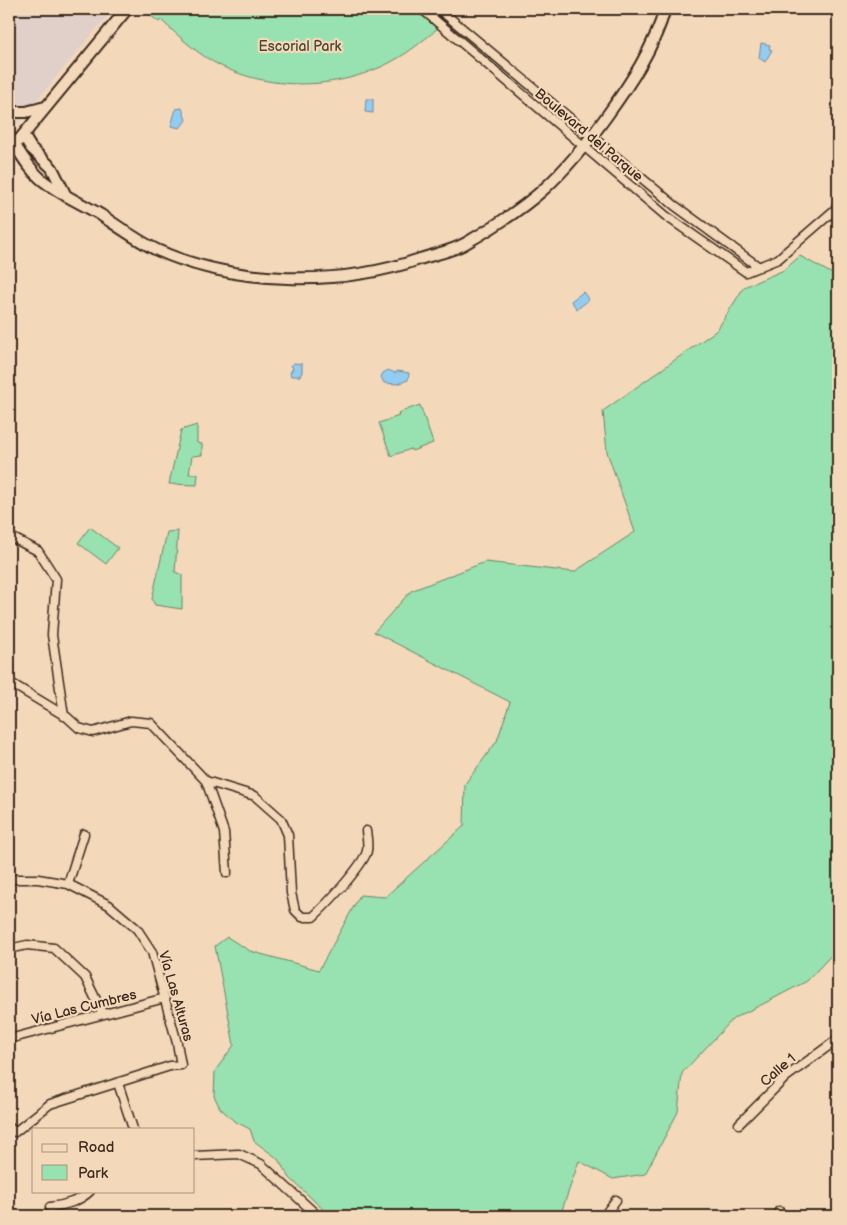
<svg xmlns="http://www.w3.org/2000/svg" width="847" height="1225" viewBox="0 0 847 1225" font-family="'Balsamiq Sans',sans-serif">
  <rect width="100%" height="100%" fill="#f3d8ba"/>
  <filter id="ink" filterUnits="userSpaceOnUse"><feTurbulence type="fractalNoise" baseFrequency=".02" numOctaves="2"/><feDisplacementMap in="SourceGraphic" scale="10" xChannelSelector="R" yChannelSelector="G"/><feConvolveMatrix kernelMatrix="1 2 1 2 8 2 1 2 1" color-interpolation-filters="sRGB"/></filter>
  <g filter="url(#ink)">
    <path fill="#e1d0ca" d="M 9,9 L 113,9 L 9,134 Z"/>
    <path fill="#98e1b0" stroke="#6a8667" d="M 151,9 L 452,9 C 448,15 443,21 438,27 C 434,33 427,37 421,42 C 367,87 285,97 221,66 C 198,55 180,37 161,20 L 159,22 L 147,13 Z
      M 800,256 L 838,277 L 838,948 L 807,981 L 763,1004 L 734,1018 L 682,1073 L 678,1112 L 645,1174 L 613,1179 L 579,1161 L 560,1216 L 330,1216 L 290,1178 L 277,1158 L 254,1141 L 250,1129 L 234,1121 L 220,1108 L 214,1096 L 215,1071 L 234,1045 L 215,946 L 227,937 L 250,951 L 319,970 L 360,895 L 385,897 L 464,826 L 465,784 L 497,741 L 510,702 L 374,632 L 411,591 L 485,562 L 574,572 L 635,532 L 607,452 L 603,411 L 717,330 L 744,287 L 784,270 Z
      M 420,405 L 433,443 L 412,451 L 411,449 L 391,456 L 379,423 L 399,416 L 398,413 Z
      M 197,425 L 197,443 L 202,444 L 202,455 L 192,456 L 189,474 L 198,474 L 197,485 L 169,484 L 181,430 Z
      M 90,527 L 118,548 L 106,564 L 78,543 Z
      M 178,531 L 175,572 L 182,575 L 182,609 L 155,605 L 152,599 L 167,532 Z"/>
    <path fill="#92ccf2" stroke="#6f8b9d" d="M 761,43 L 770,45 L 769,49 L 772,50 L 765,62 L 759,58 Z
      M 366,99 L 373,99 L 373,113 L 365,112 Z
      M 182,108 L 186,120 L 180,128 L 171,126 L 176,109 Z
      M 583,292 L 589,300 L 577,309 L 571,301 Z
      M 294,363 L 302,364 L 302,372 L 300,376 L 291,376 L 290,373 L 293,368 L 291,366 Z
      M 388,370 L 395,373 L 398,371 L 409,373 L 408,380 L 397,384 L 384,383 L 381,377 L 383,373 Z"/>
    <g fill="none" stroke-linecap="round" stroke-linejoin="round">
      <defs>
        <path id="street" d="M 422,9 L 666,216 L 746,272 L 778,259 L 838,207
          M 439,9 L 674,205 L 759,267
          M 9,536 L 38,551 L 56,579 L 52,635 L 64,716
          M 9,682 L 67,717 L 79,728 L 93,732 L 131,721 L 151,723 L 206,781 L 255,796 L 281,819 L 288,835 L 291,893 L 295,910 L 302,917 L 313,917 C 327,904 358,871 366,854 C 369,848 367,838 366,831
          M 206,781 L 224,832 L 227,873
          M 9,824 L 9,830
          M 9,879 L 38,879 L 68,884 L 109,905 L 137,929 L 152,952 L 177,1043 L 181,1065 L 170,1066 L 50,1104 L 15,1132 L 9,1127
          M 68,884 L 84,834
          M 9,949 L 27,945 L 54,948 L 85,977 L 103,1014
          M 9,1039 L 165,998
          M 118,1083 L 133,1129
          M 739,1124 L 786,1077 L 838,1039
          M 194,1156 L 239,1154 L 261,1164 L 318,1216
          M 50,1207 C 63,1206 80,1201 90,1191
          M 779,1211 L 784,1216
          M 604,1216 L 616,1200"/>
        <path id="secondary" d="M 9,112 L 26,112 L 45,107
          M 23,135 L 31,148 L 52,168 L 66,196
          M 9,136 C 19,151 27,167 41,179 C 59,194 81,203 101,215 C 119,227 138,241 157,250 C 235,285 339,287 420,259 C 435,254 453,251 466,243 C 492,228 522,209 544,189 C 567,168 588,142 606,117 C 630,84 654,48 665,9
          M 15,145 L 127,9"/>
      </defs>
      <use href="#street" stroke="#3b2a1e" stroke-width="11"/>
      <use href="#secondary" stroke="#3b2a1e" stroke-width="14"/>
      <use href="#street" stroke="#f3d8ba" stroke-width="8"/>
      <use href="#secondary" stroke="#f3d8ba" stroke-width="10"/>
    </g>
  </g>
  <g text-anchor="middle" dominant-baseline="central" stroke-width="4.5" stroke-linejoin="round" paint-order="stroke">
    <g font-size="14" fill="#494534" stroke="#f3d8ba">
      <text x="300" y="46">Escorial Park</text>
    </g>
    <g font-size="14" fill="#3b2a1e" stroke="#f3d8ba">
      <text transform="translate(589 135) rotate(40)">Boulevard del Parque</text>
      <text transform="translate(176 996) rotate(74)">Vía Las Alturas</text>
      <text transform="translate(84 1007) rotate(-14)">Vía Las Cumbres</text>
      <text transform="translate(778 1070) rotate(-41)">Calle 1</text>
    </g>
  </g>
  <rect width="847" height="1225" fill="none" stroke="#f3d8ba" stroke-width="30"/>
  <rect x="15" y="15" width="817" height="1195" fill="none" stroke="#3b2a1e" stroke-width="2" filter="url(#ink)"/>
  <rect x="32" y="1128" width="162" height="65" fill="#f3d8ba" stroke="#a9927c"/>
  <rect x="42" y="1144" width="25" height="8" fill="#f3d8ba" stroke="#a9927c"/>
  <text x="78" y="1152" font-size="15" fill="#3b2a1e">Road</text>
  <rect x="42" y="1165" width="25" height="15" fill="#98e1b0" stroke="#a9927c"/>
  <text x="78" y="1178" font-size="15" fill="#3b2a1e">Park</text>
</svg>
